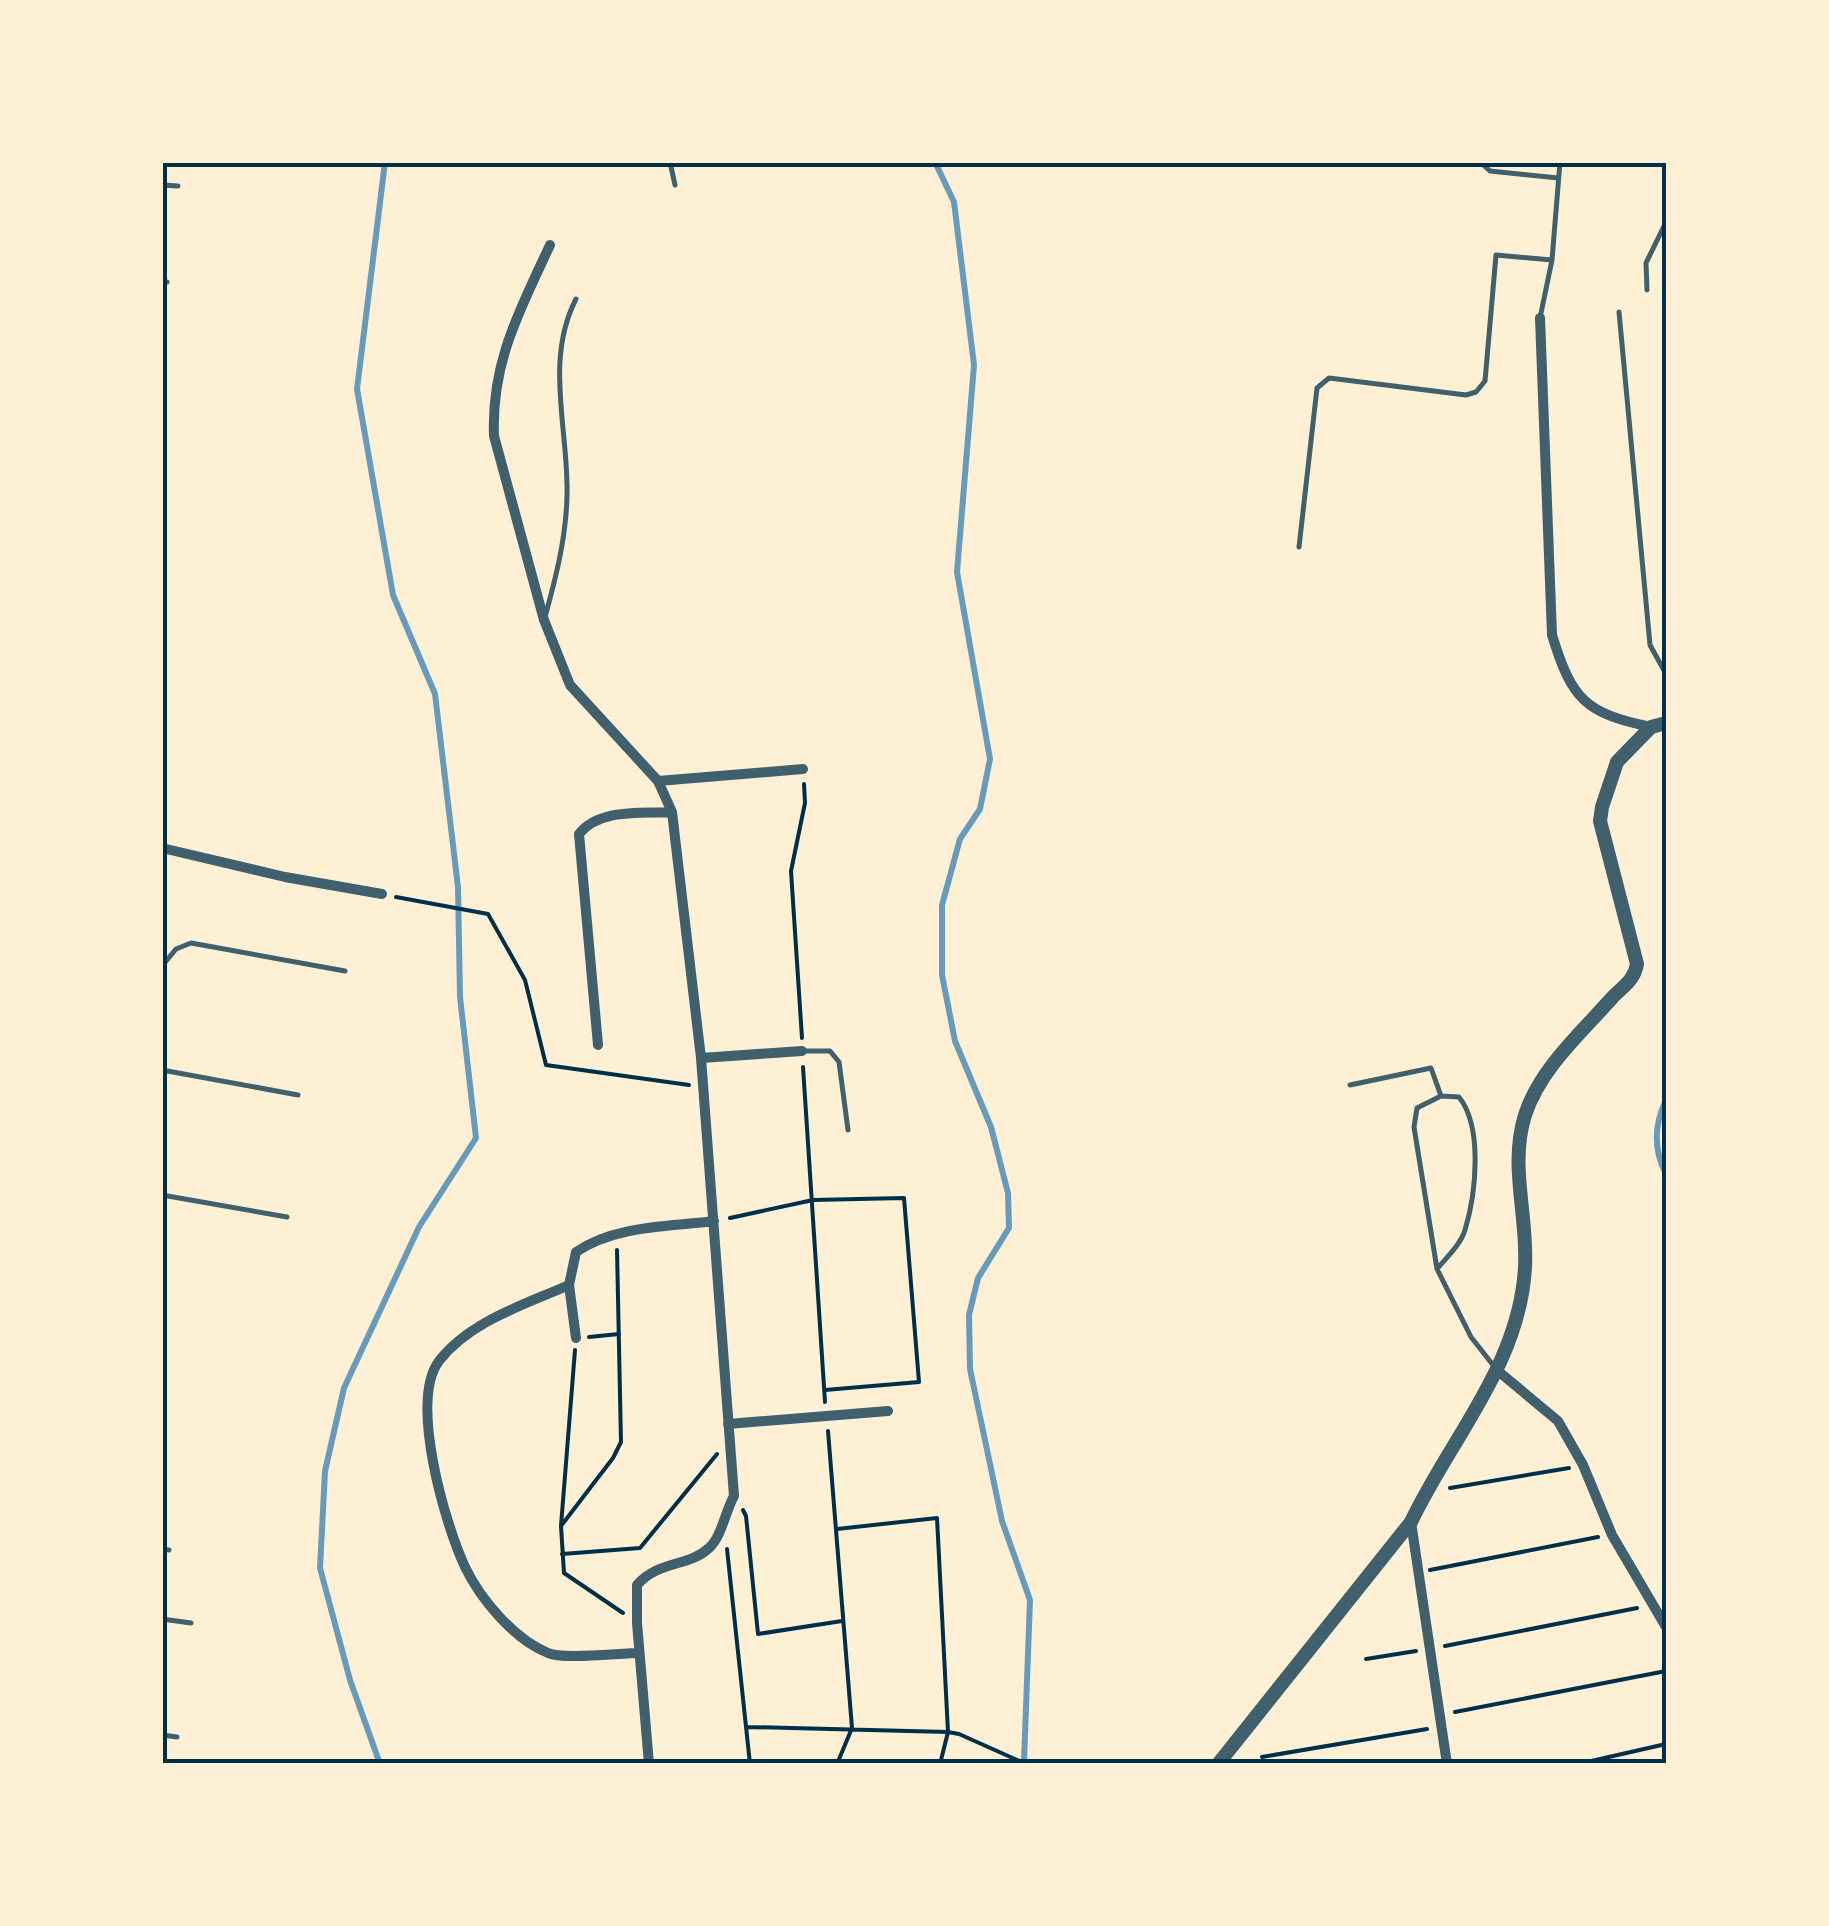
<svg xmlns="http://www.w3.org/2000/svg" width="1829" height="1926" viewBox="0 0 1829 1926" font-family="'IBM Plex Serif',serif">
  <rect width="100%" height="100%" fill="#fdf0d5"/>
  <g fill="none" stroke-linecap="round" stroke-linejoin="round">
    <path stroke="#669bbc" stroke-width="6" d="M 935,162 L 954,202 L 974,365 L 957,572 L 990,759 L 980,809 L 960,839 L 942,905 L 942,975 L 955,1041 L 991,1127 L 1008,1193 L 1009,1228 L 978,1278 L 969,1315 L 970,1369 L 1002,1521 L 1030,1600 L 1024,1761
      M 1666,1100 C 1654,1125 1653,1149 1666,1174
      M 1666,1395 L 1666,1417
      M 380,1764 L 350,1680 L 320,1568 L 325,1471 L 344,1388 L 419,1227 L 476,1138 L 460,997 L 458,887 L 435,694 L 393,595 L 357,389 L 385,162"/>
    <path stroke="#003049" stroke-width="4" d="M 396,897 L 488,914 L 525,980 L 546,1065 L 689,1085
      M 802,1038 L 791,871 L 805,803 L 804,784
      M 803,1067 L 825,1402
      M 730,1218 L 813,1200 L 904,1198 L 919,1382 L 825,1390
      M 589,1337 L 619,1334
      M 575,1350 L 561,1526 L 564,1573 L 623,1613
      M 828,1431 L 852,1728 L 837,1764
      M 1450,1488 L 1569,1468
      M 743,1510 L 746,1516 L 758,1634 L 842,1621
      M 561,1526 L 613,1458 L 621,1442 L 617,1250
      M 837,1529 L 937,1518 L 948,1732 L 940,1764
      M 727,1549 L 750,1764
      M 562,1554 L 640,1548 L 717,1454
      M 1430,1570 L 1598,1537
      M 1445,1646 L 1637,1608
      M 1366,1659 L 1416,1651
      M 1455,1712 L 1666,1671
      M 747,1727 L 948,1732 L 959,1734 L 1026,1764
      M 1262,1757 L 1427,1729
      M 1578,1764 L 1666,1744"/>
    <path stroke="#3f606c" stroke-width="5" d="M 670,162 L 675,185
      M 1480,162 L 1490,171 L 1558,178
      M 162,185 L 178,186
      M 162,282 L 167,282
      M 1647,290 L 1646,263 L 1666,222
      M 1619,312 L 1650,645 L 1666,674
      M 1540,318 L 1552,260 L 1560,162
      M 1299,547 L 1317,388 L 1329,378 L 1466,395 L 1476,392 L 1485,381 L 1496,255 L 1552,260
      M 545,617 C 556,577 566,538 567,496 C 569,431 544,361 576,299
      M 162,966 L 176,949 L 191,943 L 345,971
      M 802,1051 L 830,1051 L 839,1062 L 848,1130
      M 162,1070 L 298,1095
      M 1350,1085 L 1431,1068 L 1441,1096
      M 162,1195 L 287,1217
      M 1437,1269 C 1446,1258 1461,1244 1465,1230 C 1476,1194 1483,1127 1459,1097 L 1441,1096 L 1417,1108 L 1414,1127 L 1437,1269 L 1471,1337 L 1493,1365
      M 162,1549 L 169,1550
      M 162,1619 L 191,1623
      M 162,1735 L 177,1737"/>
    <path stroke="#3f606c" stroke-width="10" d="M 550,245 C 520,310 491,362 494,436 L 544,620 L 570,685 L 658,781 L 672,812 L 701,1058 L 734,1496 C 725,1512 722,1536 709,1548 C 689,1567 659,1560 637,1585 L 637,1623 L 649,1764
      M 1540,318 L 1552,635 C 1572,700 1585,713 1651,727
      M 658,781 L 803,769
      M 162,848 L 285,877 L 382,894
      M 598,1045 L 579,834 C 599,808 642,814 672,812
      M 701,1058 L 802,1051
      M 569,1285 C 524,1305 470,1321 439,1361 C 409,1401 445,1524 465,1567 C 481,1600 514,1639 548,1653 C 562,1660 620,1653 639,1653
      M 576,1338 L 569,1285 L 576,1252 C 615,1225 669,1227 714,1221
      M 1498,1371 L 1558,1421 L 1583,1465 L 1612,1535 L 1666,1627
      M 728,1424 L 888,1411
      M 1411,1522 L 1447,1764"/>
    <path stroke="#3f606c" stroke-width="14" d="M 1218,1764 L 1411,1522 C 1451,1438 1520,1364 1525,1267 C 1528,1215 1509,1166 1525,1115 C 1540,1069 1580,1034 1611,999 C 1623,986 1634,981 1637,964 L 1600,821 L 1602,807 L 1617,762 L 1651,727 L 1666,723"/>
  </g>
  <rect width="1829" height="1926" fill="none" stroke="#fdf0d5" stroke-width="330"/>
  <rect x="165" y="165" width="1499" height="1596" fill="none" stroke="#003049" stroke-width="4"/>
</svg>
